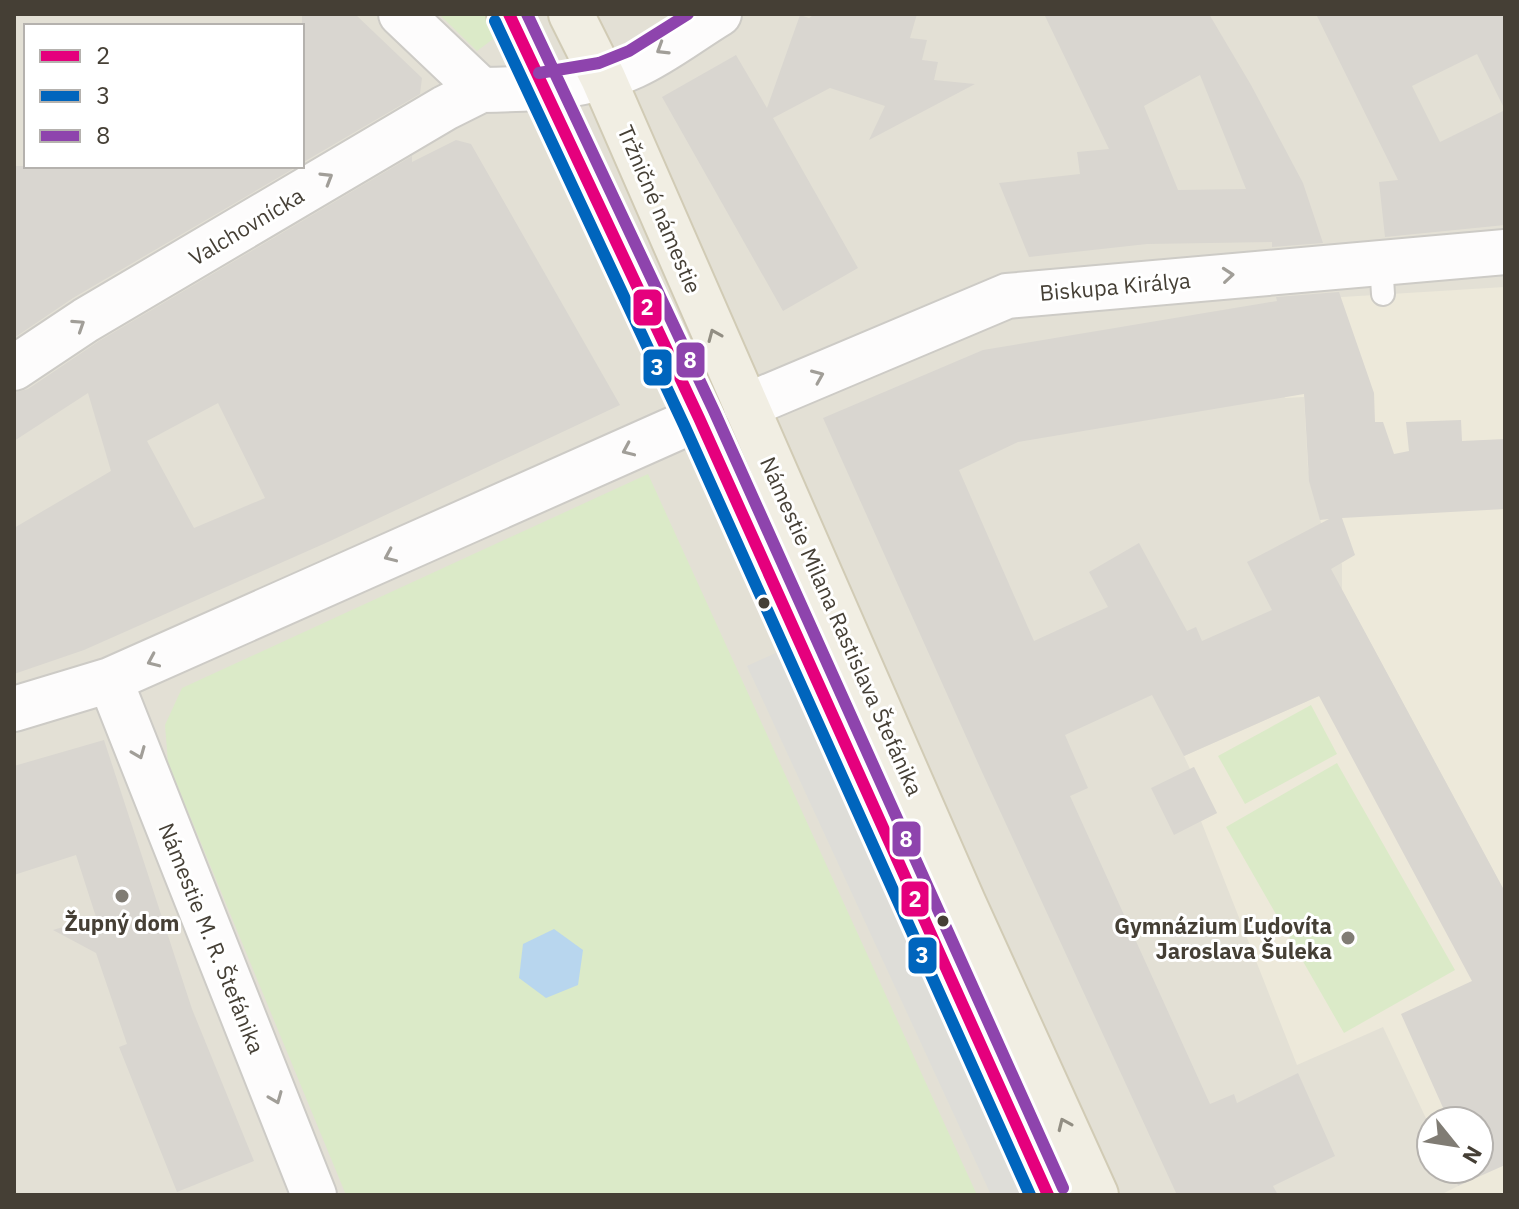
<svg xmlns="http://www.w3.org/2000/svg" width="1519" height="1209" viewBox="0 0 1519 1209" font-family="'IBM Plex Sans',sans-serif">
  <rect width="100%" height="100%" fill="#efeee8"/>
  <path fill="#e3e0d5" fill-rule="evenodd" d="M 14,14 L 1505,14 L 1505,1195 L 14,1195 ZM 26,26 L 302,26 L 302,166 L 26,166 ZM 1431,1121 L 1479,1121 L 1479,1169 L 1431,1169 Z"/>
  <path fill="#ede9da" d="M 1505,287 L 1505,892 L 1342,590 L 1342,564 L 1321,523 L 1308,468 L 1304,397 L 1285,398 L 1277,301 Z
    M 1319,696 L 1505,924 L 1505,1195 L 1440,1195 L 1458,1186 L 1450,1169 L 1479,1169 L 1479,1121 L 1431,1121 L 1431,1129 L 1383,1027 L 1297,1065 L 1201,821 L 1217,813 L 1194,767 L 1190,769 L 1184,756 Z"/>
  <path fill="#dbeac8" d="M 439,14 L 486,14 L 497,36 L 477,51 Z
    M 648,474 L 977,1195 L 346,1195 L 168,763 L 165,725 L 182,688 Z
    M 1311,705 L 1337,754 L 1245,804 L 1218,756 Z
    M 1337,763 L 1455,970 L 1344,1033 L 1226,827 Z"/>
  <path fill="#deddd8" d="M 800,642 L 1047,1195 L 991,1195 L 747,666 Z"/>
  <path fill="#b8d6ee" d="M 554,929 L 583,950 L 578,985 L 546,998 L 519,978 L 523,944 Z"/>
  <path fill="#d9d6d0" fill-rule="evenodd" d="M 302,14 L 355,14 L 422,78 L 420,94 L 302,163 Z
    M 815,14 L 917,14 L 910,38 L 927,40 L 922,60 L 938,62 L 934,80 L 975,84 L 869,140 L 885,106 L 830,88 L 773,118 L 858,268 L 783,311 L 662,97 L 736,55 L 767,108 L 800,15 L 809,18 Z
    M 1044,14 L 1209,14 L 1251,85 L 1303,183 L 1323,243 L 1272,247 L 1272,242 L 1147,244 L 1029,257 L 999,183 L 1080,174 L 1077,152 L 1109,149 ZM 1200,75 L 1246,189 L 1178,190 L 1144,106 Z
    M 1316,14 L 1505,14 L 1505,225 L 1385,237 L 1379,182 L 1398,180 ZM 1477,54 L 1505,110 L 1440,142 L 1412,86 Z
    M 456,140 L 471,144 L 620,405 L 328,542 L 84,650 L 14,674 L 14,528 L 111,471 L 88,393 L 14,441 L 14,393 L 28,389 L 99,341 L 412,156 L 412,162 ZM 218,403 L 265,498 L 194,528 L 147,441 Z
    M 14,166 L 298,166 L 73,298 L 14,338 Z
    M 1339,292 L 1374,393 L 1375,422 L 1383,422 L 1394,454 L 1409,451 L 1406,422 L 1461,420 L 1462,441 L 1505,439 L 1505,509 L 1342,518 L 1355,555 L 1331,569 L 1505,892 L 1505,1165 L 1458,1186 L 1450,1169 L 1479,1169 L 1479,1121 L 1449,1121 L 1401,1014 L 1472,981 L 1319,696 L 1184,756 L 1152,695 L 1065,735 L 1088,788 L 1070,796 L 1210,1104 L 1234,1094 L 1237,1103 L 1298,1073 L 1335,1156 L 1273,1186 L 1278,1195 L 1177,1195 L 982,772 L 823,418 L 983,350 L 1277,301 L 1276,297 ZM 1304,394 L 1309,481 L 1320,520 L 1329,519 L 1247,562 L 1272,610 L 1202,641 L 1196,627 L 1187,631 L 1139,543 L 1089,572 L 1108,607 L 1034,641 L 959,470 L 1018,442 Z
    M 104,740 L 192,1009 L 254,1161 L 177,1192 L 119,1047 L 127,1044 L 96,953 L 53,930 L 96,917 L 76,855 L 14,875 L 14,766 Z
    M 1194,767 L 1217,813 L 1174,835 L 1151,788 Z"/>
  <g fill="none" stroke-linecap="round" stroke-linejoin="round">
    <defs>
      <path id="lane" d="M 1381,262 L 1383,294"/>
      <path id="street" d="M 401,14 L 481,90 C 533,89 586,88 634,66 C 663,53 691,31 719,14
        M 14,368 L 86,320 L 445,108 L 481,90
        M 746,406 L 1007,296 L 1505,252
        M 110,680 L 314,1195
        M 14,709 L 110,680 L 699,418"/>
      <path id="primary" d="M 509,14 L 699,418 L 1048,1195
        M 571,14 L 603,78 L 963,902 L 1096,1195"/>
    </defs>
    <use href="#lane" stroke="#cdcbc6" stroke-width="26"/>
    <use href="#street" stroke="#cdcbc6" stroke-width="48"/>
    <use href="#primary" stroke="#d1cbb5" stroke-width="48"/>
    <use href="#lane" stroke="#fdfcfc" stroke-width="22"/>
    <use href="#street" stroke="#fdfcfc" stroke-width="44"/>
    <use href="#primary" stroke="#f1eee3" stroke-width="44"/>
    <defs>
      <path id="bus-1" d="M 509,14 L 699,418 L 1048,1195"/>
      <path id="bus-2" d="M 495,21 L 684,425 L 1030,1195"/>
      <path id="bus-3" d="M 527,14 L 714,411 L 1063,1188
        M 539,73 L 599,63 L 629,51 L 688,14"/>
    </defs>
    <use href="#bus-1" stroke="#fff" stroke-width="18"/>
    <use href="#bus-2" stroke="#fff" stroke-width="18"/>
    <use href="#bus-3" stroke="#fff" stroke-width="18"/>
    <use href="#bus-1" stroke="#e5007d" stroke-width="12"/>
    <use href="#bus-2" stroke="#0065bd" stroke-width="12"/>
    <use href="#bus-3" stroke="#8e44ad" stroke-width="12"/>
  </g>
  <defs><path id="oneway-chevron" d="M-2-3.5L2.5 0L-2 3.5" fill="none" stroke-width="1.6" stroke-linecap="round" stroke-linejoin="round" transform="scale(2)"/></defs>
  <g stroke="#a19e98">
    <use href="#oneway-chevron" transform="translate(662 49) rotate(148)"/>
    <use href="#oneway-chevron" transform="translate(327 178) rotate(-31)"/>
    <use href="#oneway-chevron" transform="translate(1228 275) rotate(-5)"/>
    <use href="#oneway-chevron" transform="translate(79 325) rotate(-33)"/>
    <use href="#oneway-chevron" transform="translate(818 376) rotate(-23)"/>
    <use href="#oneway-chevron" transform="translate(628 450) rotate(156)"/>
    <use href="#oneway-chevron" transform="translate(390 556) rotate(156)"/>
    <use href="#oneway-chevron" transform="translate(153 661) rotate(156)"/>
    <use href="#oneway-chevron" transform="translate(139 753) rotate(68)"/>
    <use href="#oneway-chevron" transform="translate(276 1098) rotate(68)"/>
  </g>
  <g stroke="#928e83">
    <use href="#oneway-chevron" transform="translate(714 335) rotate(-113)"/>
    <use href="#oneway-chevron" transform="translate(1064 1124) rotate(-114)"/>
  </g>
  <g fill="#453f35" stroke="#fff" stroke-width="3">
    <circle cx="764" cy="603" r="7"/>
    <circle cx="943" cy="921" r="7"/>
  </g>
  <g fill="#807c74" stroke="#fff" stroke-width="3">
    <circle cx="122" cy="896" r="8"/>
    <circle cx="1348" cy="938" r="8"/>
  </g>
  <g text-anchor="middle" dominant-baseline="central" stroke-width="6" stroke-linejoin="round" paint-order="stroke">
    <g font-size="22" fill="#453f35" stroke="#fff">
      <text transform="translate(660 209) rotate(67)">Tržničné námestie</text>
      <text transform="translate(246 226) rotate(-31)">Valchovnícka</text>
      <text transform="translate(1115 286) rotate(-5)">Biskupa Királya</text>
      <text transform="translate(842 626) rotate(66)">Námestie Milana Rastislava Štefánika</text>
      <text transform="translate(212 938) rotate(68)">Námestie M. R. Štefánika</text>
    </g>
    <g font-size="22" font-weight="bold" fill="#453f35" stroke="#fff">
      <text x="122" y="922">Župný dom</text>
      <text x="1332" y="925" text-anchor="end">Gymnázium Ľudovíta<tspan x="1332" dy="25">Jaroslava Šuleka</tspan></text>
    </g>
  </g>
  <g stroke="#fff" stroke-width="3">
    <rect x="632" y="288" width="31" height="39" rx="8" fill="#e5007d"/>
    <rect x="675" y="341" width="31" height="38" rx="8" fill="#8e44ad"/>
    <rect x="642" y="348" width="31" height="39" rx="8" fill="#0065bd"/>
    <rect x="891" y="820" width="31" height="38" rx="8" fill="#8e44ad"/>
    <rect x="900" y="880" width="30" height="38" rx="8" fill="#e5007d"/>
    <rect x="907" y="936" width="31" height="39" rx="8" fill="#0065bd"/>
  </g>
  <g font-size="22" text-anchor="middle" font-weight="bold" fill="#fff">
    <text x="647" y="315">2</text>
    <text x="690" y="368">8</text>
    <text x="657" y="375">3</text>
    <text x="906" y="847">8</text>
    <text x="915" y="907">2</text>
    <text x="922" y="963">3</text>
  </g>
  <rect width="1519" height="1209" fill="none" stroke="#453f35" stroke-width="32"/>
  <rect x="24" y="24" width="280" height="144" fill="#ffffff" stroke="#b5b2ae" stroke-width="2"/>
  <rect x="40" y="50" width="40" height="12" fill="#e5007d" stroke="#b5b2ae" stroke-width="2"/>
  <text x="96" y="64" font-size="24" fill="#453f35">2</text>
  <rect x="40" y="90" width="40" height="12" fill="#0065bd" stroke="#b5b2ae" stroke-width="2"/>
  <text x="96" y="104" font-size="24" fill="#453f35">3</text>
  <rect x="40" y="130" width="40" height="12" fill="#8e44ad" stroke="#b5b2ae" stroke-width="2"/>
  <text x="96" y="144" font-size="24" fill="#453f35">8</text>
  <g transform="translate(1455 1145) rotate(120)"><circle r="38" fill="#ffffff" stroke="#b5b2ae" stroke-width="2"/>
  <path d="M0-6L14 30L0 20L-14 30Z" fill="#807c74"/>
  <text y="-12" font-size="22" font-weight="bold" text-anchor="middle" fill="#453f35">N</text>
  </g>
</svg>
